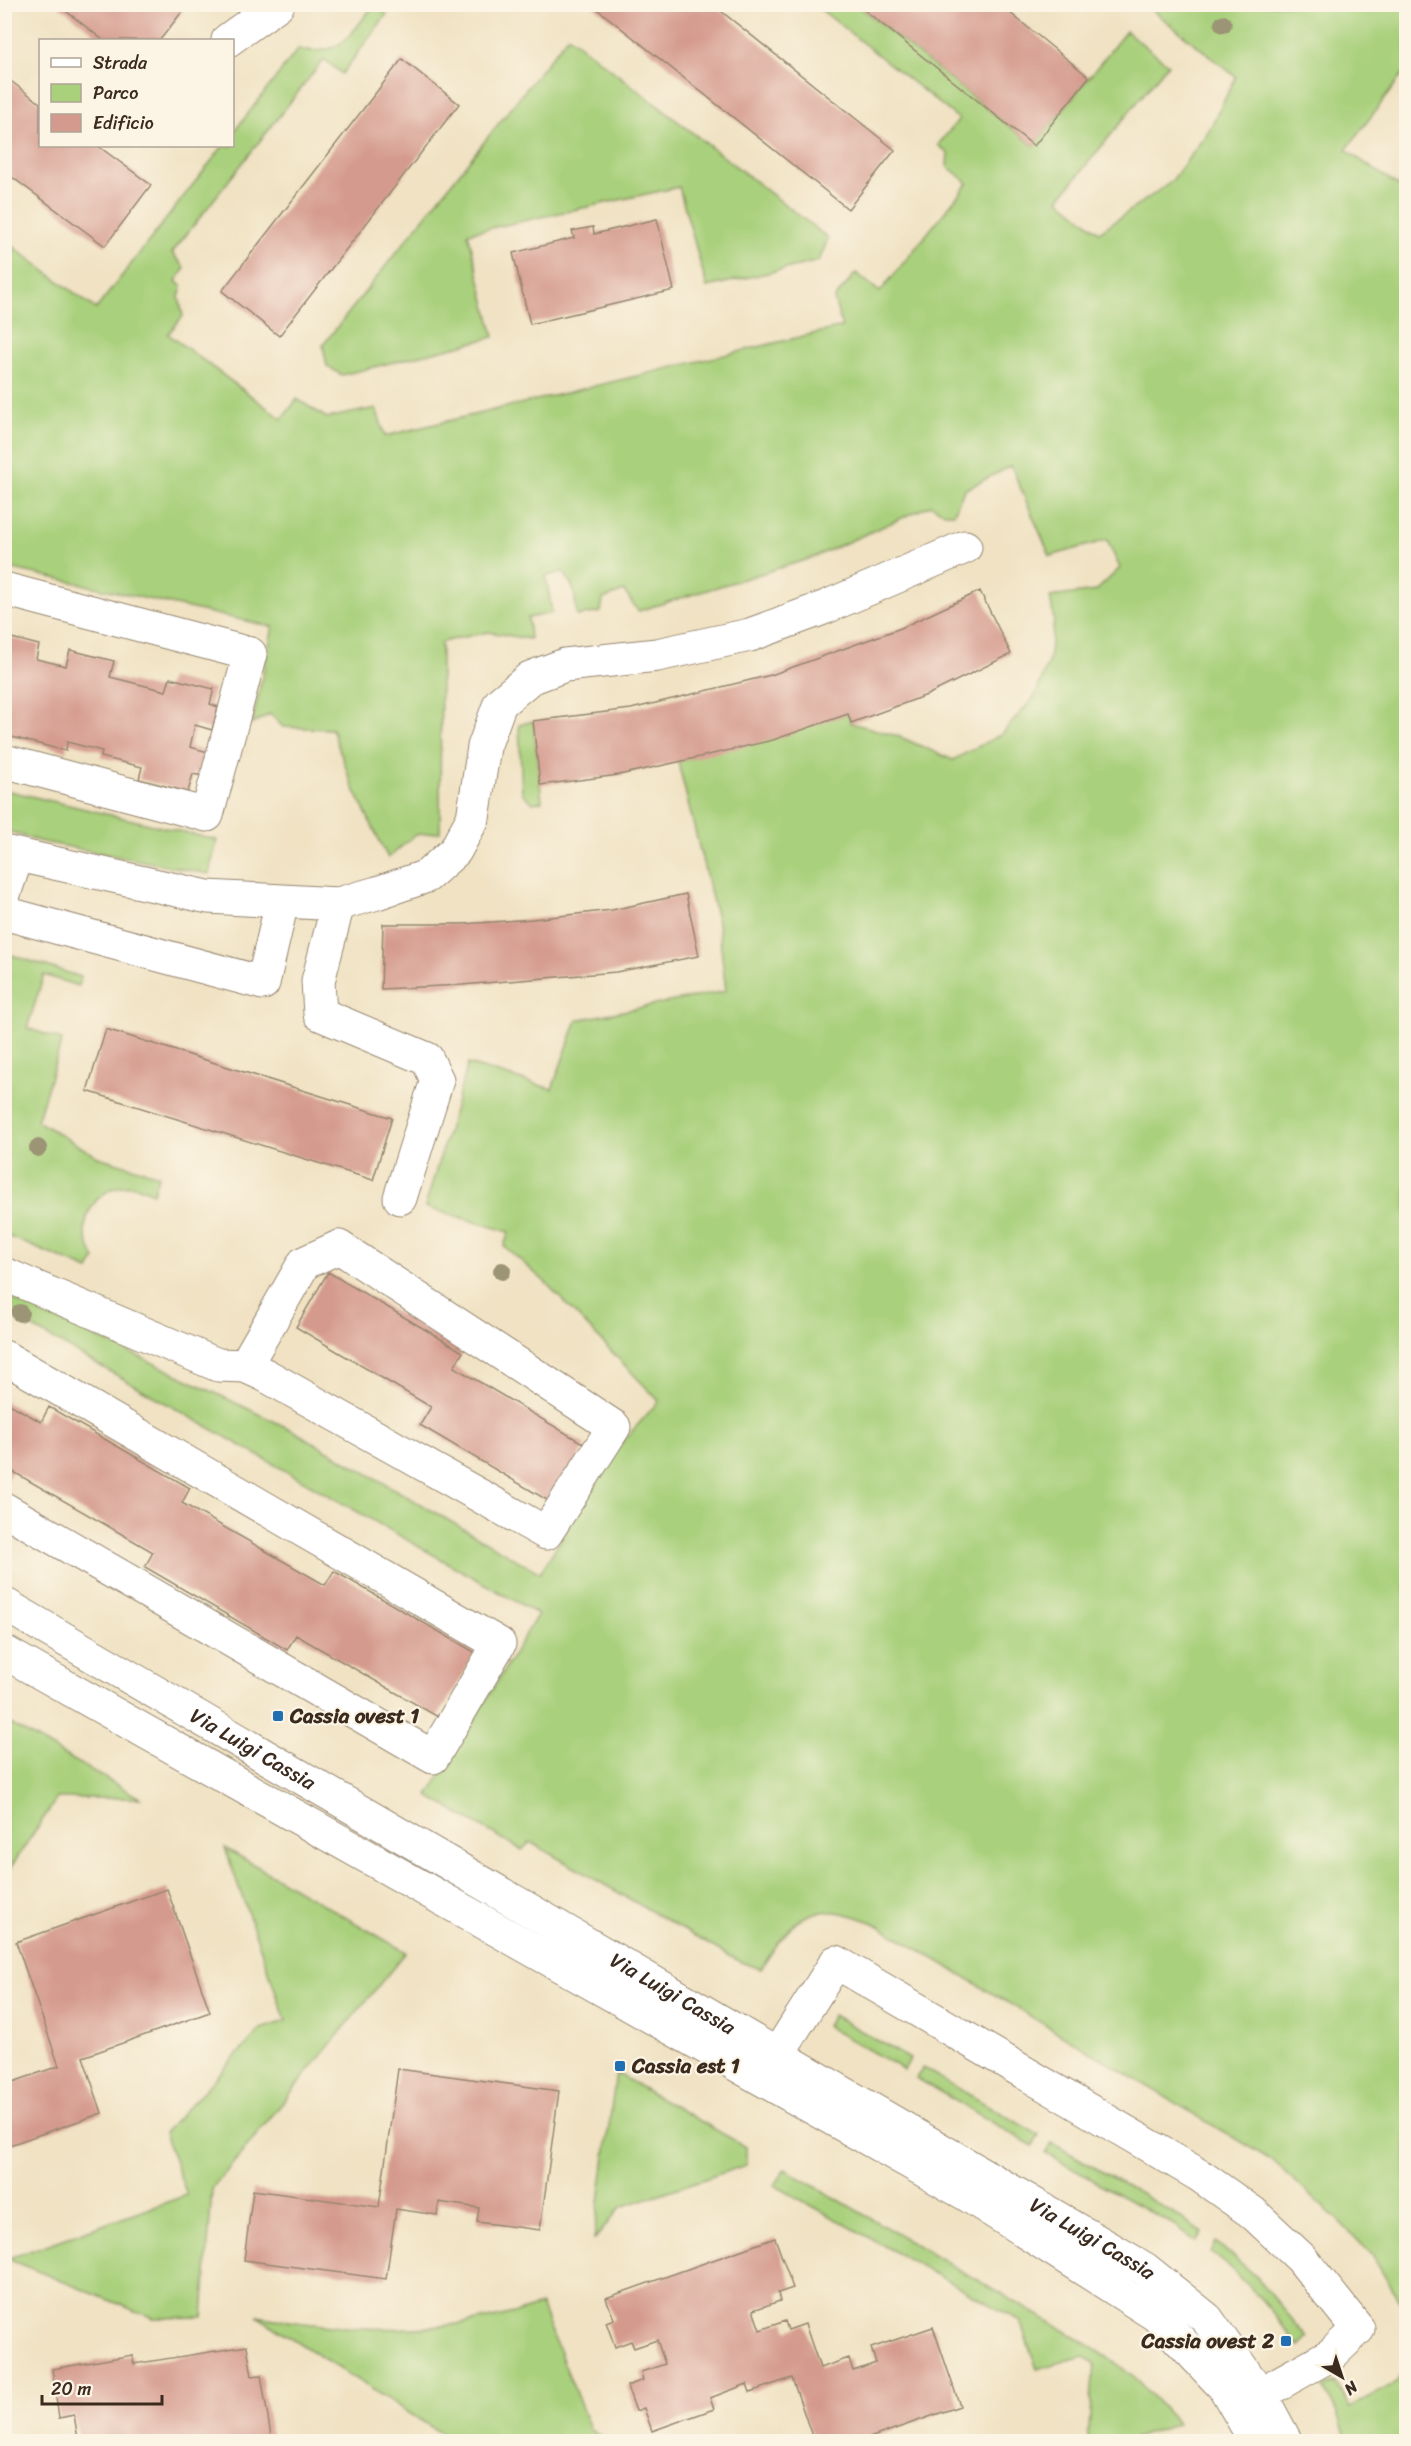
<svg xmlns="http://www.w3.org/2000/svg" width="1411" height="2446" viewBox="0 0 1411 2446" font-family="Sriracha,sans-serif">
  <rect width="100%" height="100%" fill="#fcf5e5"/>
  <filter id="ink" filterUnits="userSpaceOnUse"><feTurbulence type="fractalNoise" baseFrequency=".0167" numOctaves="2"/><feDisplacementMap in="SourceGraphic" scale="12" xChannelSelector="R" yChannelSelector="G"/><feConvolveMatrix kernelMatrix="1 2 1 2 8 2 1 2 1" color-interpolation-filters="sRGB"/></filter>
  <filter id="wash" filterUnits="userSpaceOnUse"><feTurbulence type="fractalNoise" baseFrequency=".008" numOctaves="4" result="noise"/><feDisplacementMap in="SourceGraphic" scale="24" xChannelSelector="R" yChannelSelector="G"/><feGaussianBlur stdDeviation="1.35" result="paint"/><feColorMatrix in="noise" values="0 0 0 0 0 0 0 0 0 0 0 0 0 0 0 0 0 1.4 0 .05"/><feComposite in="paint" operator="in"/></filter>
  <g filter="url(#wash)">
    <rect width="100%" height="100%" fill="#f0e2c3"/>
    <path fill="#a9d07b" stroke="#727d4c" stroke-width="1.5" d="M 374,5 L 387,14 L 342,74 L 324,59 L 172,253 L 185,268 L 176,281 L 182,287 L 179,297 L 183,316 L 168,334 L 282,419 L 297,399 L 327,418 L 376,408 L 385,436 L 842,327 L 834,299 L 856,273 L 880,292 L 968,183 L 947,166 L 948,153 L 938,145 L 959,119 L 815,5 L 857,5 L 1034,146 L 1126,31 L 1168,64 L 1059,199 L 1099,232 L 1171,182 L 1208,132 L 1236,77 L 1146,5 L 1406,5 L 1406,70 L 1346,150 L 1406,191 L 1406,2312 L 1372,2255 L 1340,2222 L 1271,2160 L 876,1924 C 812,1897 795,1914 761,1969 L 736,1960 L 530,1842 L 522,1850 L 428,1796 L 538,1614 L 5,1312 L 5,1296 L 151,1362 L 292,1430 L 540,1573 L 617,1448 L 659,1401 L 544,1281 L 504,1246 L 509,1232 L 425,1207 L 468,1064 L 552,1089 L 577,1020 L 726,991 L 718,923 L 678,762 L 848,714 L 851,723 L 898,736 L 953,760 L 1002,734 L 1035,696 L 1049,660 L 1054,620 L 1050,597 L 1096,591 L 1120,568 L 1107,540 L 1050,556 L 1011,466 L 964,490 L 954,513 L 945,513 L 931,505 L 812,558 L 638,611 L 624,591 L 603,599 L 601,612 L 577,616 L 574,590 L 564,572 L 546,576 L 552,613 L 528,618 L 530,639 L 488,632 L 441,642 L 440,832 L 415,835 L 388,858 L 353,787 L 332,729 L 283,727 L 270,714 L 252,724 L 273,627 L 5,567 L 4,240 L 96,309 L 223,146 L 232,146 L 233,133 L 298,49 C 341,58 350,34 374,5 Z
      M 568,36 L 828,238 L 819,261 L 707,287 L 679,187 L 468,233 L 494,337 L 342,375 L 327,366 L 323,345 Z
      M 533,721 L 542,801 L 533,803 L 522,793 L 519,725 Z
      M 5,790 L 217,840 L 209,874 L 38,841 L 5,830 Z
      M 5,953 L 81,977 L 78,986 L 44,975 L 27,1028 L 62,1040 L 37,1121 L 98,1157 L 159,1175 L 153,1193 C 148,1191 141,1187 135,1186 C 107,1182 85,1205 85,1232 C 86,1241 91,1251 95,1259 L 89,1270 L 5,1235 L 4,1110 L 7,1106 L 4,1104 Z
      M 5,1721 L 140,1798 L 57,1798 L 5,1876 Z
      M 225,1848 L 406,1952 L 212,2189 L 203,2317 L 153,2318 L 5,2258 L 5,2251 L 7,2259 L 187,2195 L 164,2133 L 261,2029 L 286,2021 Z
      M 833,2015 L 910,2059 L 904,2070 L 826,2026 Z
      M 923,2068 L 1039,2135 L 1033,2146 L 916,2078 Z
      M 616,2073 L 746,2147 L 746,2165 L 621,2207 L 594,2240 Z
      M 1052,2143 L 1172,2212 L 1202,2232 L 1196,2242 L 1174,2225 L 1046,2154 Z
      M 785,2169 L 1081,2340 L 1115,2362 L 1138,2381 L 1178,2424 L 1126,2441 L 1088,2441 L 1094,2363 L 1083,2356 L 1037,2369 L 1020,2321 L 774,2185 Z
      M 1216,2242 L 1257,2278 L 1308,2338 L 1299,2347 C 1274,2312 1245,2278 1211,2252 Z
      M 541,2305 L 590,2429 L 611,2441 L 453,2441 L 257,2316 C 354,2333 447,2336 541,2305 Z
      M 1406,2364 L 1406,2441 L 1348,2441 L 1337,2412 L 1323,2388 L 1336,2382 L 1349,2407 L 1398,2382 Z"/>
    <g id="blocks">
      <path fill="#d49a8d" d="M 57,4 L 188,4 L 160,40 L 103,40 Z
        M 591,4 L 712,4 L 895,150 L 848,209 Z
        M 857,4 L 999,4 L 1089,77 L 1034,146 Z
        M 402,59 L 459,104 L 279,336 L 222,291 Z
        M 4,76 L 40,103 L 40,146 L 98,146 L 151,185 L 105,246 L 4,171 Z
        M 657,219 L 674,290 L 530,324 L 513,253 L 574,238 L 572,231 L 593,227 L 594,234 Z
        M 980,591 L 1011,654 L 927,695 L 851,723 L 848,714 L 773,740 L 678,762 L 619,775 L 540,785 L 533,721 L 631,709 L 771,675 L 901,628 Z
        M 4,636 L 39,645 L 36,659 L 66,666 L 70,650 L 114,661 L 110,677 L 166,691 L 170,678 L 214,689 L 210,704 L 218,707 L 212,730 L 195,725 L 190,747 L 208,752 L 202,776 L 193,774 L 188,792 L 139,779 L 142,767 L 101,757 L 102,751 L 67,742 L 66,751 L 4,735 Z
        M 686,894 L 699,956 L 616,972 L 462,985 L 381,989 L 383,924 L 463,924 L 533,919 L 612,910 Z
        M 106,1029 L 392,1118 L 373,1180 L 87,1091 Z
        M 328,1272 L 463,1352 L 454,1367 L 586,1445 L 552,1503 L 420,1425 L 431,1407 L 296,1327 Z
        M 4,1401 L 41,1422 L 49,1407 L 190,1488 L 182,1503 L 325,1585 L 334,1571 L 476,1653 L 438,1717 L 296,1635 L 287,1650 L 145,1567 L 153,1552 L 12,1471 L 4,1485 Z
        M 167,1889 L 210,2012 L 83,2057 L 102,2113 L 4,2147 L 4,2085 L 59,2066 L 16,1942 Z
        M 398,2069 L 559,2091 L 540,2230 L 477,2222 L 479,2208 L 439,2202 L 437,2215 L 396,2209 L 386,2279 L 244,2260 L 253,2190 L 379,2207 Z
        M 775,2238 L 793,2288 L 778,2293 L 780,2301 L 753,2310 L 760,2330 L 785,2321 L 788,2330 L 805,2324 L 820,2368 L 849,2358 L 853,2371 L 876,2363 L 871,2348 L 933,2327 L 960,2406 L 858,2442 L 814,2442 L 792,2378 L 750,2392 L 747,2384 L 710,2398 L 714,2409 L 652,2431 L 644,2408 L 636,2411 L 627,2386 L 643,2380 L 641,2372 L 665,2364 L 657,2340 L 634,2348 L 631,2341 L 615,2347 L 606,2322 L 614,2319 L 606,2298 Z
        M 247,2346 L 252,2376 L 261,2375 L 272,2442 L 89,2442 L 89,2438 L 78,2439 L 74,2415 L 59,2418 L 52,2369 L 132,2355 L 134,2364 Z"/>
    </g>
  </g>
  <g filter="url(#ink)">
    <use href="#blocks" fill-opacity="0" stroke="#968670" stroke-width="1.5"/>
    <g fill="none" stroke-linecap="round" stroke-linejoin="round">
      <defs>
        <g id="minor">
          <path d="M 228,40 L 278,4"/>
          <path d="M 4,589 L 250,654 L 207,815 L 4,761"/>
          <path d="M 4,852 L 208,897 L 338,904 L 377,893 L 427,876 L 455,851 L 473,818 L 484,747 L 500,703 L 530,678 L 565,665 L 657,655 L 750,635 L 826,607 L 965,547"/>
          <path d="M 4,894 L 17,856"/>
          <path d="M 338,904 L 318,981 L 320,1014 L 427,1059 L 437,1080 L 400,1198"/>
          <path d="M 4,913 L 263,983 L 282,902"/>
          <path d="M 4,1274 L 218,1365 L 245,1366 L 265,1375 L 546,1533 L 614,1427 L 339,1247 L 304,1263 L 245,1366"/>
          <path d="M 4,1357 L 499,1644 L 433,1757 L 4,1509"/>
          <path id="s1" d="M 4,1604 L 1145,2269 L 1207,2319 L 1260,2394 L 1286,2442"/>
          <path d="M 4,1652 L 966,2194 L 1156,2315 L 1225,2388 L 1256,2442"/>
          <path d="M 777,2055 L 836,1962 L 1199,2175 L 1253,2213 L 1301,2258 L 1358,2329 L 1332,2354 L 1260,2394"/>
        </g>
      </defs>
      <use href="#minor" stroke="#968670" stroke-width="35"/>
      <use href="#minor" stroke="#fff" stroke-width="33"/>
    </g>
    <g fill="#9b9475">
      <circle cx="1223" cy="24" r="9"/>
      <circle cx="38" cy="1148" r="9"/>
      <circle cx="502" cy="1271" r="9"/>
      <circle cx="20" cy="1313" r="9"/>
    </g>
  </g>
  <g fill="#1f6fb2" stroke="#fcf5e5" stroke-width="2">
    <rect x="272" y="1710" width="12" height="12" rx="3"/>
    <rect x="614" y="2060" width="12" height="12" rx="3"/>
    <rect x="1280" y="2335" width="12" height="12" rx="3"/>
  </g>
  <g text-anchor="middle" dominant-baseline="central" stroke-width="4.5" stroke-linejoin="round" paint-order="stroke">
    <g font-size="21" font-weight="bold" fill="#3b2a1e" stroke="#fcf5e5" text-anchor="start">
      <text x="290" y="1716">Cassia ovest 1</text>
      <text x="632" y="2066">Cassia est 1</text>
      <text x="1274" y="2341" text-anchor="end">Cassia ovest 2</text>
    </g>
    <g font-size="21" fill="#3b2a1e" stroke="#fcf5e5">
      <text stroke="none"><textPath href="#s1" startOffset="288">Via Luigi Cassia</textPath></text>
      <text stroke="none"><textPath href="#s1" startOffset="774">Via Luigi Cassia</textPath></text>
      <text stroke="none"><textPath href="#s1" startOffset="1260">Via Luigi Cassia</textPath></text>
    </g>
  </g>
  <rect width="1411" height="2446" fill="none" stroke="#fcf5e5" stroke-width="24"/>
  <rect x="39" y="39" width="195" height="108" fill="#fcf5e5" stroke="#afa495" stroke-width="1.5"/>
  <rect x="51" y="58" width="30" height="9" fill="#ffffff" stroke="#afa495" stroke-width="1.5"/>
  <text x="93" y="69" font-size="18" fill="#3b2a1e">Strada</text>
  <rect x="51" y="84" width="30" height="18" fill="#a9d07b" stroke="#afa495" stroke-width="1.5"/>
  <text x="93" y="99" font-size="18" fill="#3b2a1e">Parco</text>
  <rect x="51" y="114" width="30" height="18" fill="#d49a8d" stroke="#afa495" stroke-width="1.5"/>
  <text x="93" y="129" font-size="18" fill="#3b2a1e">Edificio</text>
  <g transform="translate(1342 2377) rotate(141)" stroke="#fcf5e5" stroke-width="4.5" paint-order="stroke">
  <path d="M0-4.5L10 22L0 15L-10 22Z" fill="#3b2a1e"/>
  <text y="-9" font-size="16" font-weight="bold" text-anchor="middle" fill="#3b2a1e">N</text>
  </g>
  <path d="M42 2395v9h120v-9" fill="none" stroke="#3b2a1e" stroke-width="3"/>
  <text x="51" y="2395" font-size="18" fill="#3b2a1e" stroke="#fcf5e5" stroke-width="4.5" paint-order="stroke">20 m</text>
</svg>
